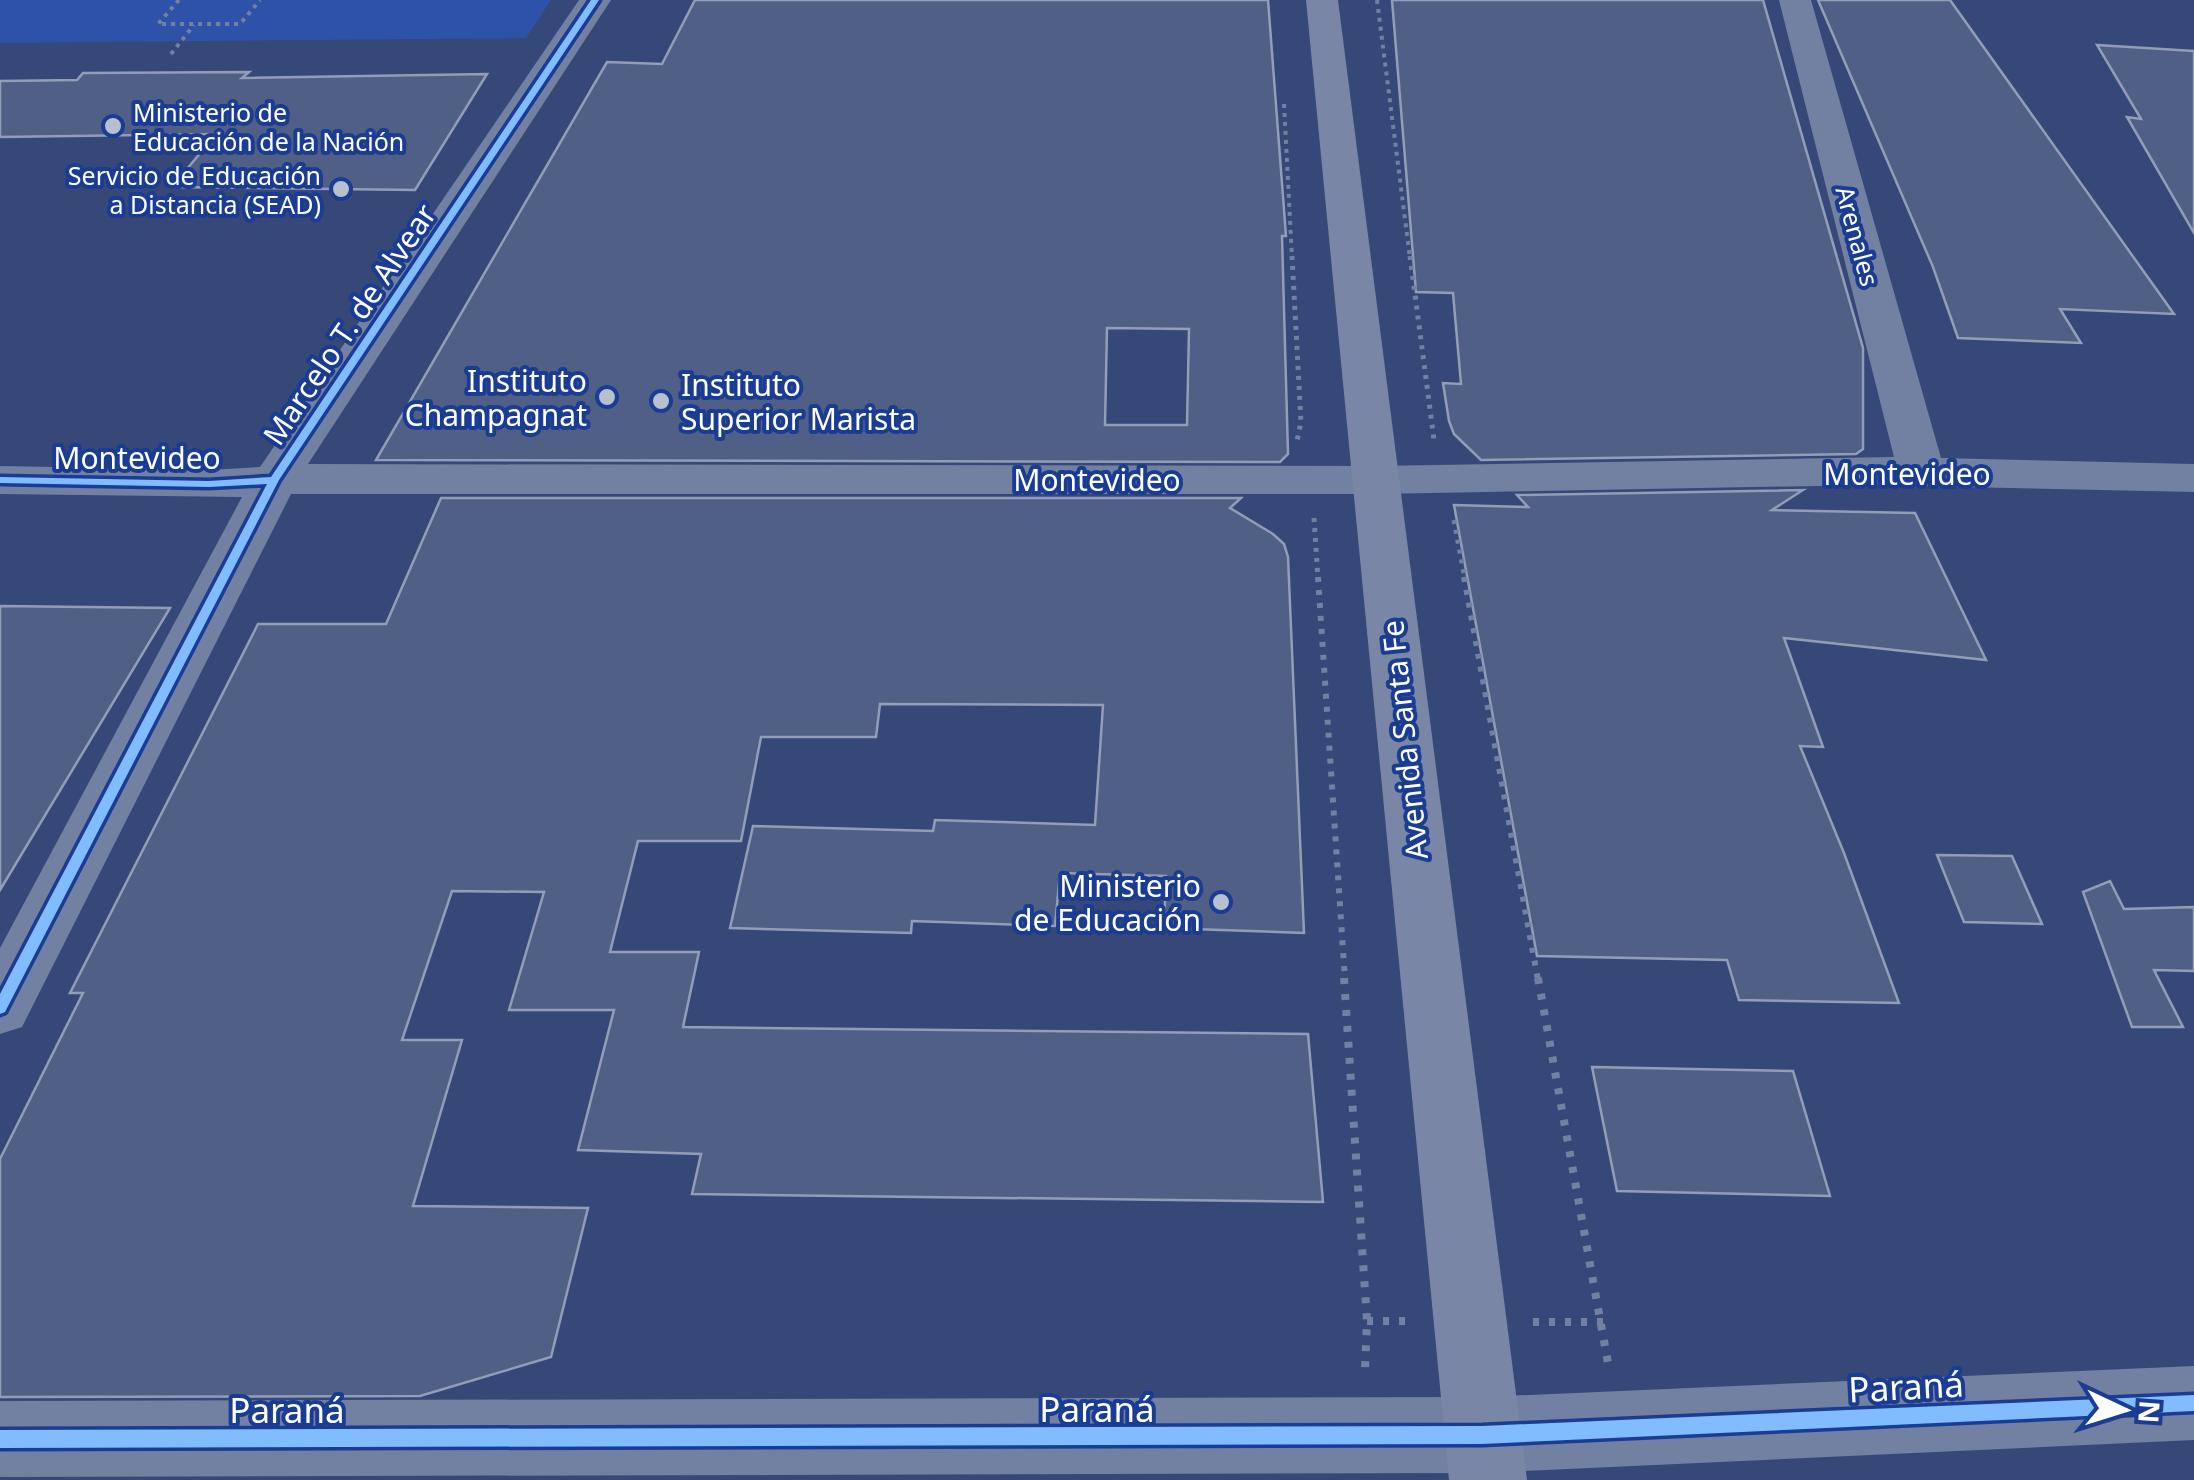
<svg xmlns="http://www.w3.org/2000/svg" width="2194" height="1480" viewBox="0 0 2194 1480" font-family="'Noto Sans',sans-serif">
  <rect width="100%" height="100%" fill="#354877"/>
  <path fill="#2e52a8" d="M 0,0 L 551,0 L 526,38 L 0,43 Z"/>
  <path fill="#505f85" stroke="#929db8" stroke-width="2.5" fill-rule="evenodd" d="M 695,0 L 1268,0 L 1286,236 L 1282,236 L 1288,454 L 1280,462 L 376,460 L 607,62 L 662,64 ZM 1107,328 L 1189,329 L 1187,425 L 1105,425 Z
    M 1392,0 L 1763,0 L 1863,348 L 1863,449 L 1856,454 L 1481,460 L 1454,434 L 1449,421 L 1443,383 L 1461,384 L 1453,293 L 1416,292 Z
    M 1818,0 L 1950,0 L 2174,314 L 2060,309 L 2081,343 L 1958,338 L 1933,267 Z
    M 2097,45 L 2194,51 L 2194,233 L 2127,117 L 2141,119 Z
    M 249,72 L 242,78 L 487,74 L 415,190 L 172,187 L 216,134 L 0,137 L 0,81 L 77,80 L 83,73 Z
    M 1803,490 L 1772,510 L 1915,513 L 1986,660 L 1784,638 L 1823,747 L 1800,746 L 1844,853 L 1899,1003 L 1739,1000 L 1727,960 L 1537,956 L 1454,505 L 1528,507 L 1517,495 Z
    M 441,498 L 1241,498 L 1230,508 L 1273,534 L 1284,544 L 1288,557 L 1304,933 L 1164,928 L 1166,876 L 1060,873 L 1055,926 L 912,921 L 911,933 L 730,928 L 753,826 L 933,831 L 935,820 L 1095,825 L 1103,705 L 880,704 L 876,737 L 761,737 L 741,841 L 638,841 L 610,952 L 699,952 L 683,1027 L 1308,1034 L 1323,1202 L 692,1194 L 701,1154 L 578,1150 L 614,1010 L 509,1010 L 544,892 L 452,891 L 402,1040 L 462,1040 L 413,1206 L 588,1208 L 551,1357 L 420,1396 L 0,1397 L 0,1159 L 83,993 L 70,993 L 258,624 L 386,624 Z
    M 0,606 L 170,608 L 0,890 Z
    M 1937,855 L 2012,856 L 2042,924 L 1964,922 Z
    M 2110,881 L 2124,909 L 2194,907 L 2194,971 L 2154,970 L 2183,1027 L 2132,1027 L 2083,892 Z
    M 1592,1067 L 1793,1071 L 1830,1196 L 1617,1191 Z"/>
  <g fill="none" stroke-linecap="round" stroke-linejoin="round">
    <path stroke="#7281a2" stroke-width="4" stroke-dasharray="4 5" stroke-linecap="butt" d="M 179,0 L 158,24 L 240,24 L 260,0
      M 1377,0 L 1410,258
      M 171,54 L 194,25
      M 1284,104 L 1292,258"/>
    <path stroke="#7281a2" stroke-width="5" stroke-dasharray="4 6" stroke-linecap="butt" d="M 1292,256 L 1301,422 L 1297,441
      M 1410,256 L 1434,440
      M 1314,518 L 1318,579
      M 1454,520 L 1465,579"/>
    <path stroke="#7281a2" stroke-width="6" stroke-dasharray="5 8" stroke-linecap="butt" d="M 1318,577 L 1345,980
      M 1464,577 L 1538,980"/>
    <path stroke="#7281a2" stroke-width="8" stroke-dasharray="6 10" stroke-linecap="butt" d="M 1344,978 L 1367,1321 L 1365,1369
      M 1538,978 L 1608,1363
      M 1367,1321 L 1405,1321
      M 1533,1322 L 1603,1322"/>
    <path fill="#7281a2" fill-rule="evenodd" d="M 579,0 L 611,0 L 308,464 L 1375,466 L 1894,457 L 1779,0 L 1811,0 L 1941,458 L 2194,464 L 2194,492 L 1869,485 L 1375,494 L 291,494 L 22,1027 L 0,1034 L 0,948 L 242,497 L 0,494 L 0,466 L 209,470 L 260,467 Z
      M 2194,1366 L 2194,1440 L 1482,1473 L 0,1477 L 0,1401 L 1482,1397 Z"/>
    <path fill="#7986a6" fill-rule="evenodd" d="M 1306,0 L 1338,0 L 1527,1480 L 1449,1480 Z"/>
    <defs>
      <path id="cycleway" d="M 591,0 L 599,0 L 279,480 L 5,1012 L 0,1014 L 0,994 L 267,484 L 209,487 L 0,483 L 0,477 L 209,481 L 271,477 Z
        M 2194,1395 L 2194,1411 L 1482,1444 L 0,1448 L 0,1430 L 1482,1426 Z"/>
    </defs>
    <use href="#cycleway" stroke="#1a3c92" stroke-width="7"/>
    <use href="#cycleway" fill="#80bcff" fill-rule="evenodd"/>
  </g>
  <g fill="#b8bfcf" stroke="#1a3c92" stroke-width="4">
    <circle cx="113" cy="126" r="10"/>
    <circle cx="341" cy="189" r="10"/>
    <circle cx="607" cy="397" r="10"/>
    <circle cx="661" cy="401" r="10"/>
    <circle cx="1221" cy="902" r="10"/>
  </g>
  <g text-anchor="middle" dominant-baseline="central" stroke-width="8" stroke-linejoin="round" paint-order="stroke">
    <g font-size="25" fill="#fff" stroke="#1a3c92" text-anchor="start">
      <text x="133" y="112">Ministerio de<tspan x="133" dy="29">Educación de la Nación</tspan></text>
      <text x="321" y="175" text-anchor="end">Servicio de Educación<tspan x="321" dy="29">a Distancia (SEAD)</tspan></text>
    </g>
    <g font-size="25" fill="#fff" stroke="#1a3c92">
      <text transform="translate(1858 236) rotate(75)">Arenales</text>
    </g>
    <g font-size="30" fill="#fff" stroke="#1a3c92">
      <text transform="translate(349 324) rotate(-56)">Marcelo T. de Alvear</text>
      <text x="137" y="457">Montevideo</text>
      <text x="1907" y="473">Montevideo</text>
      <text x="1097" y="479">Montevideo</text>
      <text transform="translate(1404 740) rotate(-96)">Avenida Santa Fe</text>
    </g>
    <g font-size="30" fill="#fff" stroke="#1a3c92" text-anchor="end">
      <text x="587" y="380">Instituto<tspan x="587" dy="34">Champagnat</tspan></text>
      <text x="681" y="384" text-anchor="start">Instituto<tspan x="681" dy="34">Superior Marista</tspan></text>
      <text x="1201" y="885">Ministerio<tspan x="1201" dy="34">de Educación</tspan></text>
    </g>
    <g font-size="35" fill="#fff" stroke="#1a3c92">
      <text transform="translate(1906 1386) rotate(-3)">Paraná</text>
      <text x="1097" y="1408">Paraná</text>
      <text x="287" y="1409">Paraná</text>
    </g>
  </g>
  <g transform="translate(2124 1410) rotate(94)" stroke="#1a3c92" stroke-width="8" paint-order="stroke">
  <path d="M0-8L18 38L0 25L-18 38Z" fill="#ffffff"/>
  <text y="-15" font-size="28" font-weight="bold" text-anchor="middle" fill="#ffffff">N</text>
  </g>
</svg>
